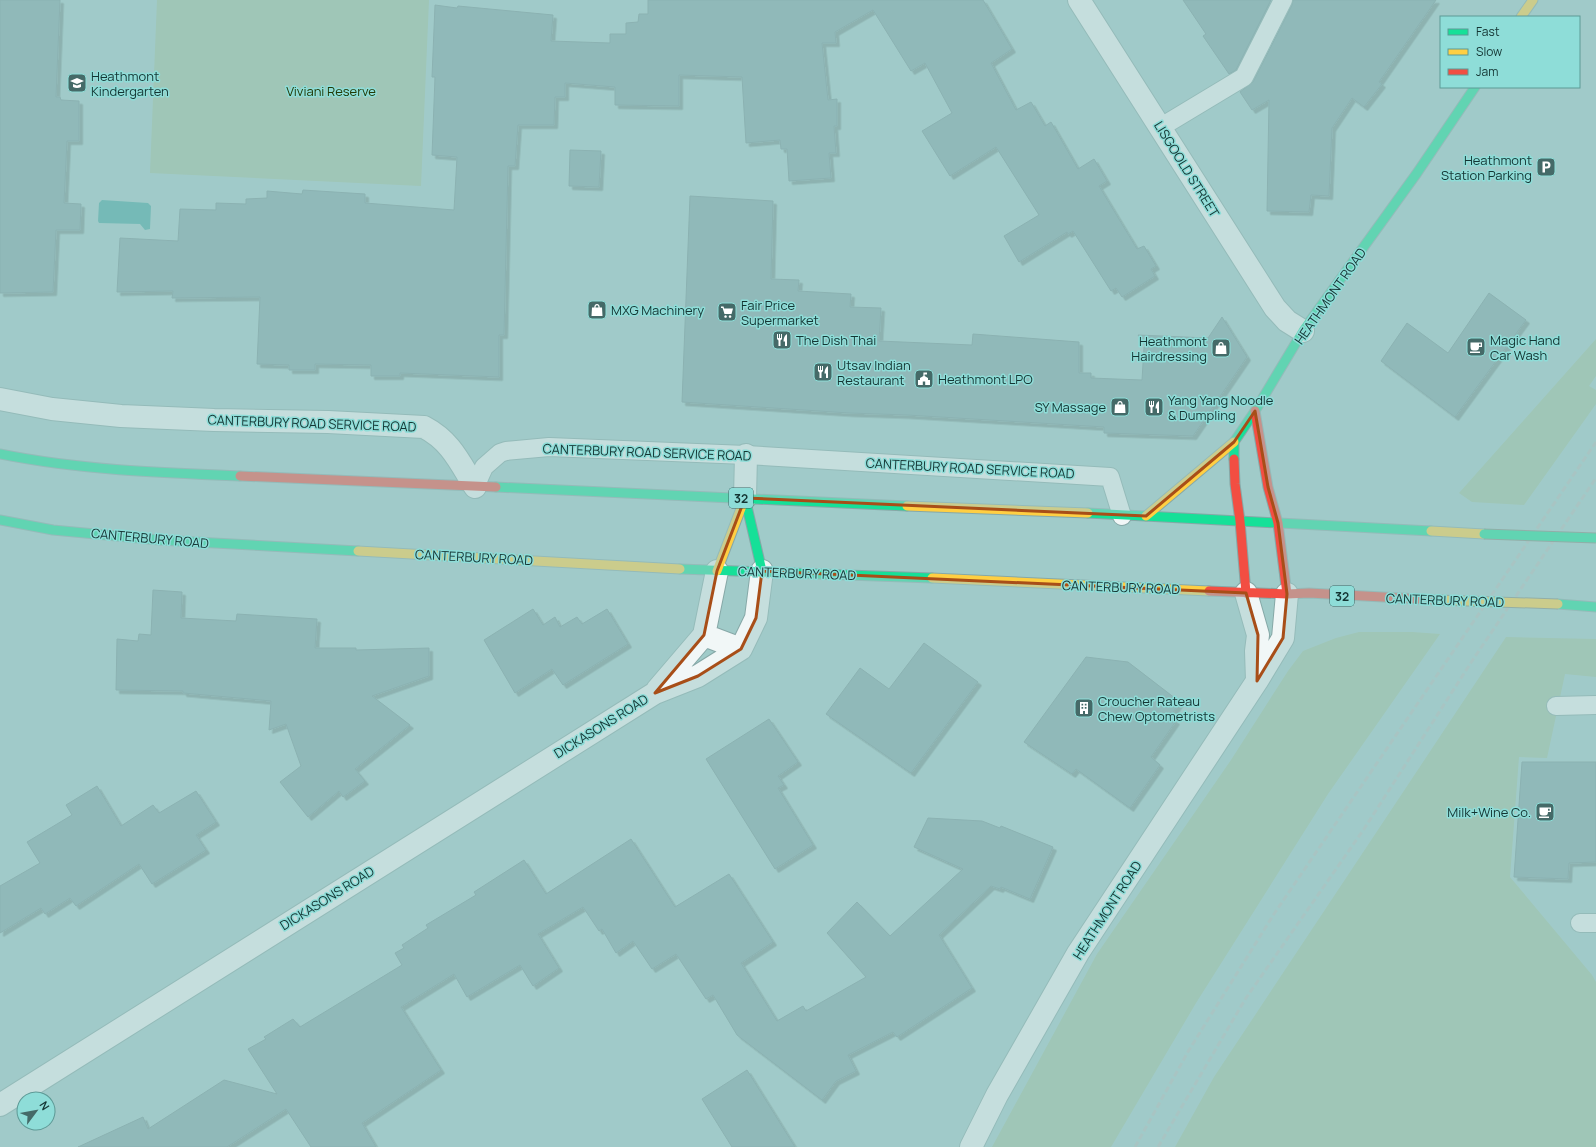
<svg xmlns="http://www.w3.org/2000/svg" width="1596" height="1147" viewBox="0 0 1596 1147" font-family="Manrope,sans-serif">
  <defs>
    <filter id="shadow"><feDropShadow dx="3.5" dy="3.5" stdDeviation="0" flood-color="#0004"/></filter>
  </defs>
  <rect width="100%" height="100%" fill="#a0cbc9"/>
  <path fill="#9ec0a2" d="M 157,0 L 429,0 L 421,186 L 150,173 Z
    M 1596,339 L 1596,376 L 1589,386 L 1596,390 L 1596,404 L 1524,505 L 1472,502 L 1459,493 Z
    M 1359,632 L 1412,632 L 1440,634 L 1328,794 L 1196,1003 L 1111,1147 L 992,1147 L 1097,954 L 1231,760 L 1288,671 L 1303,651 L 1336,638 Z
    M 1506,637 L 1596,639 L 1596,677 L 1565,674 L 1547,758 L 1519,757 L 1510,877 L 1592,975 L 1596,982 L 1596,1147 L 1175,1147 L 1214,1077 Z"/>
  <path fill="#42a7a2" d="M 102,200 L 148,203 L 151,206 L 150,229 L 145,230 L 140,224 L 99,223 L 98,221 L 99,203 Z"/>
  <path fill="#7ca4a7" stroke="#729597" filter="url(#shadow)" d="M 0,0 L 60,0 L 56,97 L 60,97 L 61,100 L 79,101 L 79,141 L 67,141 L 64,203 L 81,204 L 80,230 L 56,230 L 53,292 L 0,293 Z
    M 648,0 L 983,0 L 1012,49 L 991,63 L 1016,110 L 1031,102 L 1045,126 L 1051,122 L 1078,169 L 1094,159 L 1107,181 L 1099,186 L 1137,249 L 1144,246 L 1156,266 L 1151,269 L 1155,276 L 1122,297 L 1116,288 L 1111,291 L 1073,231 L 1068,234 L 1067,232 L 1019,262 L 1004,236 L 1039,215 L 996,147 L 950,176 L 922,131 L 952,113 L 925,63 L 911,71 L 873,10 L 835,32 L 836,43 L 822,43 L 828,100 L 837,99 L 837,126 L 834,126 L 836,153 L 829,153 L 831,178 L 789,181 L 787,149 L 781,149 L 780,140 L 746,143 L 742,77 L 679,75 L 679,106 L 615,105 L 615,87 L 565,83 L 565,97 L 555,97 L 554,125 L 518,125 L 515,166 L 508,166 L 504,335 L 499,335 L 499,377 L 400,373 L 400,376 L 371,376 L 371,365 L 315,364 L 315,370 L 289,370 L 289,365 L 257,364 L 260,297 L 172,298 L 173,291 L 117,292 L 120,238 L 178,241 L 180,209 L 216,210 L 216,203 L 246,204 L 246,199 L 267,198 L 267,191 L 302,194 L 303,190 L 365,194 L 365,203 L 454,210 L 457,157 L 432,155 L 435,77 L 432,77 L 435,5 L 457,8 L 458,6 L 553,15 L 551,41 L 610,43 L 610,34 L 626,34 L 626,23 L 638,22 L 639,14 L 648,14 Z
    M 1183,0 L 1271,0 L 1236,70 L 1229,74 L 1203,36 L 1206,34 Z
    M 1293,0 L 1436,0 L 1379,82 L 1382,84 L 1364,107 L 1352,98 L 1332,128 L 1329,196 L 1311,195 L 1309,212 L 1267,211 L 1269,100 L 1252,110 L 1240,92 L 1253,82 L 1292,5 Z
    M 570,150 L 601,151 L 599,187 L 569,186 Z
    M 690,196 L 773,201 L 771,279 L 799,280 L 798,291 L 851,294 L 850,307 L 881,308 L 879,341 L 972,345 L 973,334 L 1079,342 L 1079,373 L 1091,373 L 1091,378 L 1142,380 L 1144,347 L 1146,347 L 1138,335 L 1208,338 L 1222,317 L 1247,357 L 1193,436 L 1104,433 L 1104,427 L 907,415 L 849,413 L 682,402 Z
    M 1489,293 L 1526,320 L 1455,417 L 1381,361 L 1407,323 L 1448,353 Z
    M 153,590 L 182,592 L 181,618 L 236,621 L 237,614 L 317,619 L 315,648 L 356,648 L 356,650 L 429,648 L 429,676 L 372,696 L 410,725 L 355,769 L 365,781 L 343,797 L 339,791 L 308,817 L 280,782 L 301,766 L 286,724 L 269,730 L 271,701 L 183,693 L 183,691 L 116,690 L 117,639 L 138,641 L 139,634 L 151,635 Z
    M 533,609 L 543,625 L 555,617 L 560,627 L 577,617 L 582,624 L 607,609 L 628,644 L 563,685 L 552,669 L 515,693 L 484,640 Z
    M 924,643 L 978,682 L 911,773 L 826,714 L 860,668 L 889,689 Z
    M 1086,657 L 1128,662 L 1180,702 L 1170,717 L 1176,721 L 1151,757 L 1160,765 L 1130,808 L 1076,769 L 1072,774 L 1024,742 Z
    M 769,719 L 798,762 L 778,776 L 784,785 L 778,788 L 813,845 L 775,869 L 706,759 Z
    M 1522,762 L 1596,762 L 1596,862 L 1569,863 L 1568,879 L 1514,877 Z
    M 97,786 L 121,826 L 153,805 L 159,813 L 196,791 L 216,822 L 196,835 L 206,850 L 152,884 L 139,864 L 76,906 L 70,898 L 45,914 L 41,908 L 0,933 L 0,886 L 40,863 L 27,842 L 72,815 L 66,805 Z
    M 928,818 L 982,821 L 1000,828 L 1001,826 L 1053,847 L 1030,899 L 1001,887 L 1000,889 L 991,886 L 939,935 L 972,988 L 897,1037 L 893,1032 L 848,1055 L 856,1071 L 836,1081 L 822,1100 L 737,1035 L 713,995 L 706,999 L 676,954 L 652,969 L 633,941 L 616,953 L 602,929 L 599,931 L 583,907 L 538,934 L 559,968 L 533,986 L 520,965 L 467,997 L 454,974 L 401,1007 L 441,1070 L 362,1123 L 376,1147 L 311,1147 L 286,1109 L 227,1147 L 78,1147 L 143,1117 L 148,1129 L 224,1080 L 277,1094 L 248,1049 L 266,1039 L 264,1037 L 293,1019 L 300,1027 L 402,965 L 395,953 L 404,948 L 402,945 L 428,928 L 426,925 L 476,895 L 474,892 L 524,860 L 546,894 L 631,839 L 675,907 L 729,874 L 773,942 L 741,963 L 777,1021 L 803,1006 L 806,1011 L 866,977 L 827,933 L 857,902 L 890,936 L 963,869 L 914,847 Z
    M 747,1070 L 795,1147 L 732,1147 L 702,1099 Z"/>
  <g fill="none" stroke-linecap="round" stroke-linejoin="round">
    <defs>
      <path id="lane" d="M 1161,127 L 1244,77 L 1283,0
        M 475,487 L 484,467 L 500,453 L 506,451 L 549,447 L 746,455 L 1110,477 L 1122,516
        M 1556,706 L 1596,705
        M 1580,923 L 1596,923"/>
      <path id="street" d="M 1079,0 L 1275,308 L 1287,321 L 1303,331
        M 0,399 L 52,409 L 121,416 L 214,420 L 328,422 L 424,427 C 451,441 460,463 475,487
        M 745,498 L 746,455
        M 1246,593 L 1258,635 L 1256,651 L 1257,681
        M 704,635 L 741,649
        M 657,690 L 704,635 L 717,571
        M 0,1105 L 655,693 L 698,676 L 741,649 L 756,618 L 762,571
        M 971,1147 L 997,1095 L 1078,953 L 1257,681 L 1283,638 L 1287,594"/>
      <path id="fast" d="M 0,454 C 79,470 160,473 240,476
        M 1234,459 L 1234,442 L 1255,411 L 1303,331 L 1417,173 L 1475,87
        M 496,487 L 907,506
        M 745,498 L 762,571
        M 1088,513 L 1431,531
        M 0,520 L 53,530 L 159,540 L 358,551
        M 680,569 L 932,578
        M 1558,604 L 1596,607"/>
      <path id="slow" d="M 1521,17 L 1533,0
        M 907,506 L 1088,513
        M 1146,516 L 1234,442
        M 1431,531 L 1484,534
        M 358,551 L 680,569
        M 717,571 L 745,498
        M 932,578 L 1209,591"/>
      <path id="jam" d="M 1255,411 L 1268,487 L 1278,523 L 1287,594
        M 1234,459 L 1235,484 L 1240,521 L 1246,593
        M 240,476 L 496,487
        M 1209,591 L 1287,594 L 1309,593 L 1438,600"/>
    </defs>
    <use href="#lane" stroke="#86a8a7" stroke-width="20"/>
    <use href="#street" stroke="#86a8a7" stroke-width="24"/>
    <use href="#fast" stroke="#86a8a7" stroke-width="11"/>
    <use href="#slow" stroke="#86a8a7" stroke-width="11"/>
    <use href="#jam" stroke="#86a8a7" stroke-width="11"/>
    <use href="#lane" stroke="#f1f7f7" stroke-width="18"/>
    <use href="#street" stroke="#f1f7f7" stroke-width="22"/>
    <use href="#fast" stroke="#16e098" stroke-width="9"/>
    <use href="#slow" stroke="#ffcf43" stroke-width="9"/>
    <use href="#jam" stroke="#f24e42" stroke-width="9"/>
    <path stroke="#b1bdbc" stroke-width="3" stroke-dasharray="6 3" stroke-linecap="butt" d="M 1135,1147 L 1189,1050 L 1274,914 L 1596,442
      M 1158,1147 L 1246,998 L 1364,829 L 1472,661 L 1596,478"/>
    <defs>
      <path id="fast-bridge" d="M 1484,534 L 1596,538"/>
      <path id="slow-bridge" d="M 1438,600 L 1558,604"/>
    </defs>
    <use href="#fast-bridge" stroke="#7f8c80" stroke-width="11" stroke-linecap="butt"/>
    <use href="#slow-bridge" stroke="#7f8c80" stroke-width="11" stroke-linecap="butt"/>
    <use href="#fast-bridge" stroke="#16e098" stroke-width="9"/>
    <use href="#slow-bridge" stroke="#ffcf43" stroke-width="9"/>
  </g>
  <path d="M0 0H1596V1147H0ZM 1255,411 L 1268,487 L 1278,523 L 1287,594 L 1283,638 L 1257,681 L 1258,635 L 1246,593 L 762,571 L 756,618 L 741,649 L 698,676 L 655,693 L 704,635 L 717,571 L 745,498 L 1146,516 L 1234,442 Z" fill="#a0cbc9" fill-opacity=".55" fill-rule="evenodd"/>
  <path fill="none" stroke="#a84e18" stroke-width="3" stroke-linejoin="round" d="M 1255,411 L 1268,487 L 1278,523 L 1287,594 L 1283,638 L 1257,681 L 1258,635 L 1246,593 L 762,571 L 756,618 L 741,649 L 698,676 L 655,693 L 704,635 L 717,571 L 745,498 L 1146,516 L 1234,442 Z"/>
  <defs>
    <symbol id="school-square" viewBox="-11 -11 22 22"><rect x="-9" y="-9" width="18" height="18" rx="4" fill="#456a68" stroke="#8eddd8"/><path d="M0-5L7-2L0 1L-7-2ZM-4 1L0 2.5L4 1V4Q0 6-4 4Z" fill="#fff"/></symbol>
    <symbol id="parking-square" viewBox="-11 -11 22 22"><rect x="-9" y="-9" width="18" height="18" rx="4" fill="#456a68" stroke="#8eddd8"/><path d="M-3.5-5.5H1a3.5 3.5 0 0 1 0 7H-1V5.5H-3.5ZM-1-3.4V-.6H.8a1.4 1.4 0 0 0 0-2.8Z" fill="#fff"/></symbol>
    <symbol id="shop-square" viewBox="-11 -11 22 22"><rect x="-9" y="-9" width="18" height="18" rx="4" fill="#456a68" stroke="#8eddd8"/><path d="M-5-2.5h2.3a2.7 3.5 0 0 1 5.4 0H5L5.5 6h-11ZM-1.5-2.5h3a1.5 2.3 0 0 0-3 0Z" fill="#fff"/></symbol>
    <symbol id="supermarket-square" viewBox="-11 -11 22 22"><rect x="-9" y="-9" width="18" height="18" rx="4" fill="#456a68" stroke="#8eddd8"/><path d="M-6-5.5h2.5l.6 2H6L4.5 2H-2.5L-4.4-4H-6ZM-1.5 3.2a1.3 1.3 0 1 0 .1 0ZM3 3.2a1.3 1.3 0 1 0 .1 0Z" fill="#fff"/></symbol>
    <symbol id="restaurant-square" viewBox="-11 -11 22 22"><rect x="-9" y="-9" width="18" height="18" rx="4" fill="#456a68" stroke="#8eddd8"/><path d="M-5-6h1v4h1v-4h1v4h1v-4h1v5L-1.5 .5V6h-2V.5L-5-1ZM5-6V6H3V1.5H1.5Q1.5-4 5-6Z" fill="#fff"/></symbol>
    <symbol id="cafe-square" viewBox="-11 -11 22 22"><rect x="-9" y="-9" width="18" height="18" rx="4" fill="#456a68" stroke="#8eddd8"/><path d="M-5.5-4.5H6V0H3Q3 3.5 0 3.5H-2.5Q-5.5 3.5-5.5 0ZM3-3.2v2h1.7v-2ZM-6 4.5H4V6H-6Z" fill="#fff"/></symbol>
    <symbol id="civic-square" viewBox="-11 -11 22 22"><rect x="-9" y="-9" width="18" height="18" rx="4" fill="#456a68" stroke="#8eddd8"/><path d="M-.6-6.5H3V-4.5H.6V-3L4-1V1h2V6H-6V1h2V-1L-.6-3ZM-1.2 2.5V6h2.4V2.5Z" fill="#fff"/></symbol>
    <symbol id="building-square" viewBox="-11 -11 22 22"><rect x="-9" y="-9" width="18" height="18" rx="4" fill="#456a68" stroke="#8eddd8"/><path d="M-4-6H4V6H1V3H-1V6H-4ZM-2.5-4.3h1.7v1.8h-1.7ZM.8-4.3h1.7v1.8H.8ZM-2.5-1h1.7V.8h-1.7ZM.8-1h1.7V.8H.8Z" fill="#fff"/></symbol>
  </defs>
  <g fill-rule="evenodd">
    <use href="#school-square" x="66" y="72" width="22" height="22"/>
    <use href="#parking-square" x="1535" y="156" width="22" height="22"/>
    <use href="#shop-square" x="586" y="299" width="22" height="22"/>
    <use href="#supermarket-square" x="716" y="301" width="22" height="22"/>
    <use href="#restaurant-square" x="771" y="329" width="22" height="22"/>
    <use href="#cafe-square" x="1465" y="336" width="22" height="22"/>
    <use href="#shop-square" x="1210" y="337" width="22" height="22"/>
    <use href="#restaurant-square" x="812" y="361" width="22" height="22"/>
    <use href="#civic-square" x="913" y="368" width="22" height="22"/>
    <use href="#shop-square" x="1109" y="396" width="22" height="22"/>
    <use href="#restaurant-square" x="1143" y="396" width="22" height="22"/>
    <use href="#building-square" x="1073" y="697" width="22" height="22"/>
    <use href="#cafe-square" x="1534" y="801" width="22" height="22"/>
  </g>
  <g text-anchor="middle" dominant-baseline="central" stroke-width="3" stroke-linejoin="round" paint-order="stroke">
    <g fill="#8eddd8" stroke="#396764" stroke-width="1">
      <rect x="729" y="488" width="24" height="20" rx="3"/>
      <rect x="1330" y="586" width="24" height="20" rx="3"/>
    </g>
    <g font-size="12" font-weight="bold" fill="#143533">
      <text x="741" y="498">32</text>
      <text x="1342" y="596">32</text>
    </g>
    <g font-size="13" fill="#143533" stroke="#8eddd8" text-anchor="start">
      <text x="91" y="76">Heathmont<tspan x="91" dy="15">Kindergarten</tspan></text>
      <text x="1532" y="160" text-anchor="end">Heathmont<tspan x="1532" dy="15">Station Parking</tspan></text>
      <text x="741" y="305">Fair Price<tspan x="741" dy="15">Supermarket</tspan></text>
      <text x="611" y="310">MXG Machinery</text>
      <text x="796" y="340">The Dish Thai</text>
      <text x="1490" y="340">Magic Hand<tspan x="1490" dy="15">Car Wash</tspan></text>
      <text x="1207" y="341" text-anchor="end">Heathmont<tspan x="1207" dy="15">Hairdressing</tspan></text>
      <text x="837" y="365">Utsav Indian<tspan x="837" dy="15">Restaurant</tspan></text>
      <text x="938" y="379">Heathmont LPO</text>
      <text x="1168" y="400">Yang Yang Noodle<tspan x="1168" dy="15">&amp; Dumpling</tspan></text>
      <text x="1106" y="407" text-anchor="end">SY Massage</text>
      <text x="1098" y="701">Croucher Rateau<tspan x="1098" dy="15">Chew Optometrists</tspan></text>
      <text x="1531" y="812" text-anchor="end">Milk+Wine Co.</text>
    </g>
    <g font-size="13" fill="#233906" stroke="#8eddd8">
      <text x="331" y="91">Viviani Reserve</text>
    </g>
    <g font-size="13" fill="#143533" stroke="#8eddd8">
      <text transform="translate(1187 169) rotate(58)">LISGOOLD STREET</text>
      <text transform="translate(1330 296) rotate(-55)">HEATHMONT ROAD</text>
      <text transform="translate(312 423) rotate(2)">CANTERBURY ROAD SERVICE ROAD</text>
      <text transform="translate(647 452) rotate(2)">CANTERBURY ROAD SERVICE ROAD</text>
      <text transform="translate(970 468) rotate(3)">CANTERBURY ROAD SERVICE ROAD</text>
      <text transform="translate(150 538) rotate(5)">CANTERBURY ROAD</text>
      <text transform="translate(474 557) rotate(3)">CANTERBURY ROAD</text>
      <text transform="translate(797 573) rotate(2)">CANTERBURY ROAD</text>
      <text transform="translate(1121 587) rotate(2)">CANTERBURY ROAD</text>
      <text transform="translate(1445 600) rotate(2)">CANTERBURY ROAD</text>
      <text transform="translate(601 726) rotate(-32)">DICKASONS ROAD</text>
      <text transform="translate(327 898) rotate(-32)">DICKASONS ROAD</text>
      <text transform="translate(1107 910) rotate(-57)">HEATHMONT ROAD</text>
    </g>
  </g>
  <rect x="1440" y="16" width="140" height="72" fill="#8eddd8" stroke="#5d9a96"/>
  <rect x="1448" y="29" width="20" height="6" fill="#16e098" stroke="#5d9a96"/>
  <text x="1476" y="36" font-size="12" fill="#143533">Fast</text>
  <rect x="1448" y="49" width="20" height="6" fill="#ffcf43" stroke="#5d9a96"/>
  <text x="1476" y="56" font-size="12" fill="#143533">Slow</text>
  <rect x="1448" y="69" width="20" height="6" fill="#f24e42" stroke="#5d9a96"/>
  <text x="1476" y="76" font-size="12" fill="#143533">Jam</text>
  <g transform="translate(36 1111) rotate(58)"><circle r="19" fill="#8eddd8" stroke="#5d9a96"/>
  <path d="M0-3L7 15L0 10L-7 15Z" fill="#456a68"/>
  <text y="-6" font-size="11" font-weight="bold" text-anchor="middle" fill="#143533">N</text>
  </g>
</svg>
